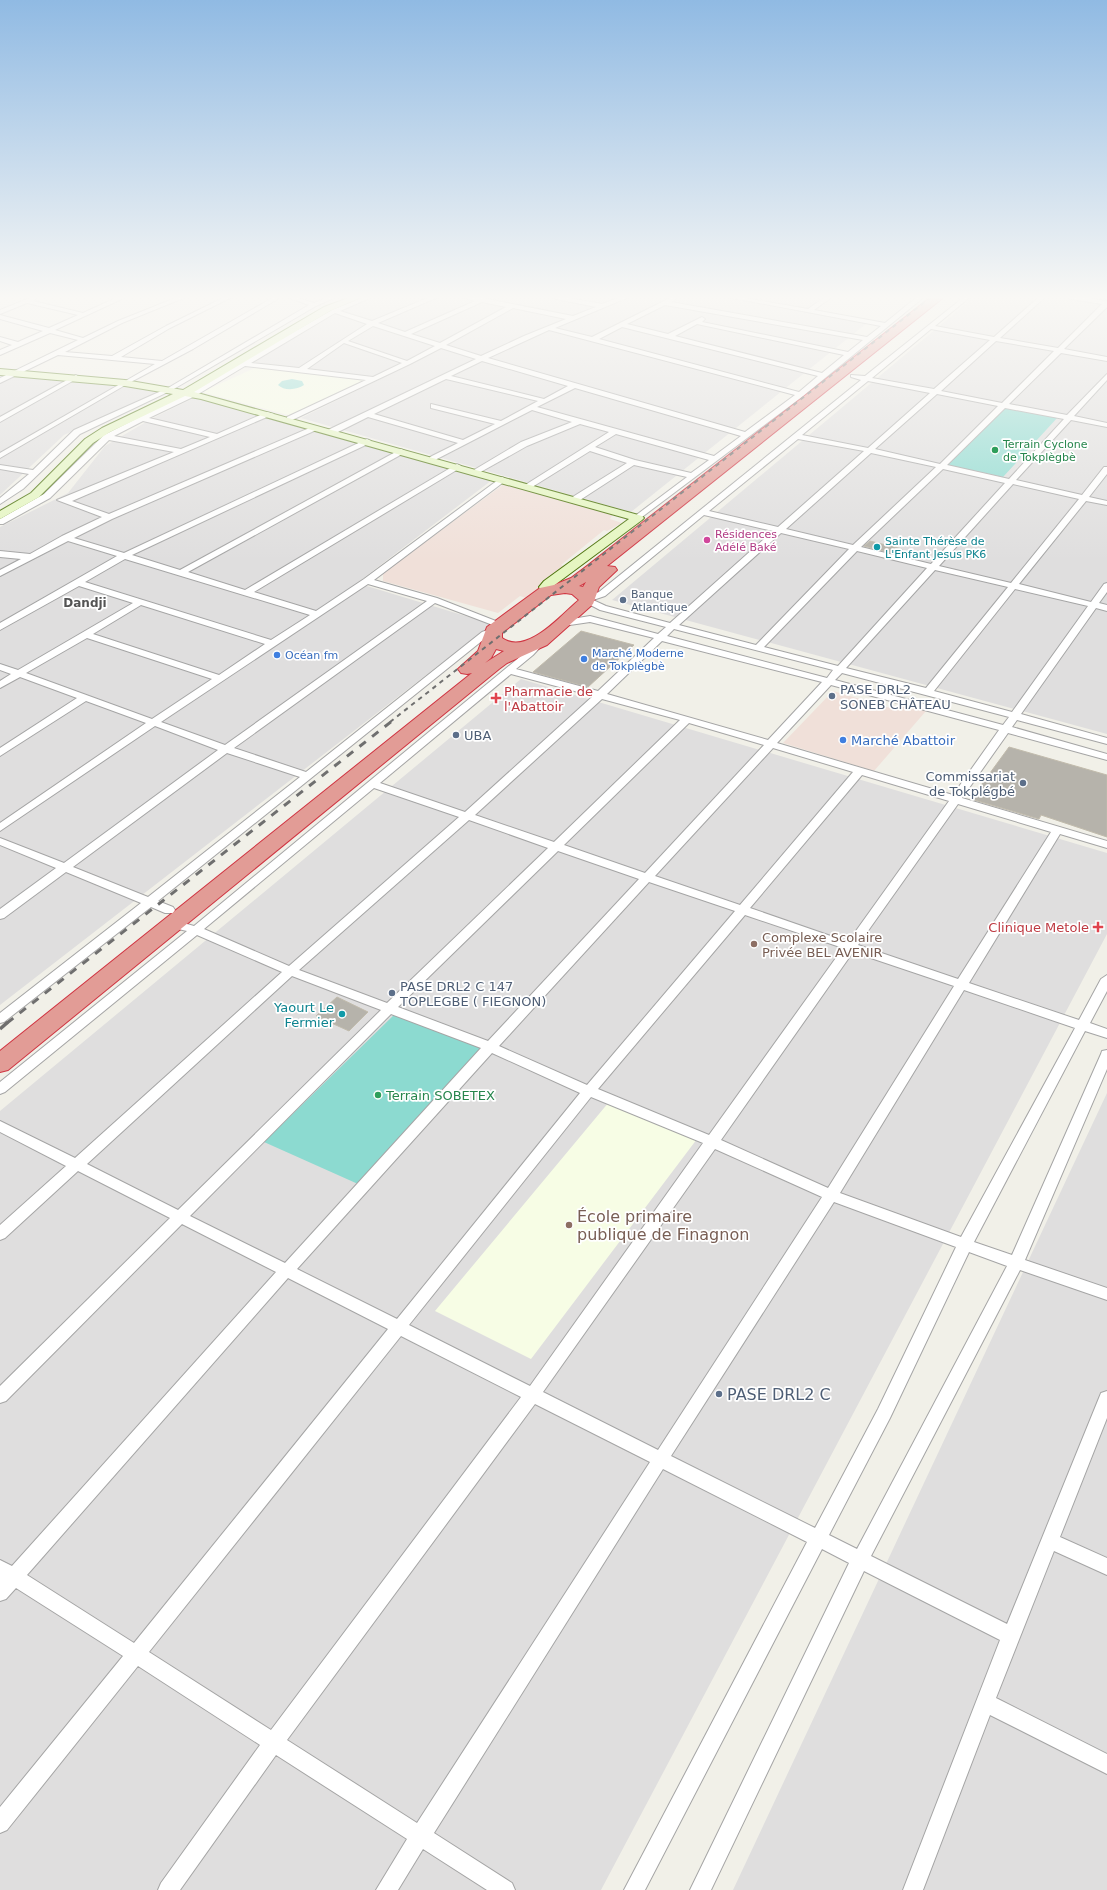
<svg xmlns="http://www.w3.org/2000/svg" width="1107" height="1890" viewBox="0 0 1107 1890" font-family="'DejaVu Sans',sans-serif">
  <rect width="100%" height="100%" fill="#f1f0e8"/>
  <path fill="#dfdede" d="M 373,297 L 823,297 L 805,311 L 867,323 L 631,512 L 301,418 L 380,379 L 254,362 L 342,310 Z
    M 974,297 L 1107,297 L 1107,734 L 612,600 Z
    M 0,373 L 163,390 L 64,435 L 0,495 Z
    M 196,397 L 492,480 L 357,583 L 492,624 L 0,1005 L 0,527 L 68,493 L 105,446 L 151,419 Z
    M 521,679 L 1107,853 L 1107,934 L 601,1890 L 0,1890 L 0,1111 Z
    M 1107,1093 L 1107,1890 L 733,1890 Z"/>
  <path fill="#f0e0d9" d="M 504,484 L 613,514 L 610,519 L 622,523 L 607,531 L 604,530 L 561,565 L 566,567 L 526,598 L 520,596 L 498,613 L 383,581 L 383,573 Z
    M 833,691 L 897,710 L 903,704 L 926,711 L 874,771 L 783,743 Z"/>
  <path fill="#f7fde5" d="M 257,367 L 366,381 L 292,416 L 202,392 Z
    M 609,1102 L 697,1139 L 531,1359 L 435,1311 Z"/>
  <path fill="#8cdad0" d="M 292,379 L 302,381 L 304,385 C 297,390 284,391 278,385 L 282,381 Z
    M 1006,407 L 1058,417 L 1003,477 L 948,465 Z
    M 398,1011 L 489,1049 L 358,1184 L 264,1142 Z"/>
  <path fill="#b6b3ab" stroke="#c1bbac" d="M 870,541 L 902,549 L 900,555 L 864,546 Z
    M 581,631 L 634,645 L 588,687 L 533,672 Z
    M 1009,747 L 1107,775 L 1107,837 L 1041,815 L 1039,819 L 971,799 Z
    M 337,997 L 368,1012 L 349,1031 L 316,1016 Z"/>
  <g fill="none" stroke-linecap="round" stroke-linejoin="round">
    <defs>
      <path id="street" d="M 32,297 L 37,298 L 33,301 L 83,313 L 118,297 L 126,297 L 55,330 L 83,338 L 118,321 L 178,297 L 186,297 L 122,323 L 65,352 L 112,356 L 166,326 L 225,297 L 232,297 L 170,328 L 121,357 L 162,361 L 274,297 L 281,297 L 193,349 L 127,384 L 0,458 L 0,453 L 155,364 L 58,355 L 0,383 L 0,378 L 78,340 L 50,333 L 0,355 L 0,350 L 12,345 L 0,341 L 0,337 L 18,342 L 43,331 L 0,319 L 0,315 L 49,328 L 78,315 L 27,303 L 0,314 L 0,310 Z
        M 287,297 L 295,297 L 314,303 L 328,297 L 336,297 L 316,306 L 172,390 L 80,434 L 23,489 L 0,504 L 0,498 L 29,474 L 0,469 L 0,465 L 33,470 L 74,430 L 168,388 L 309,305 Z
        M 364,297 L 372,297 L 340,311 L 372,321 L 430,297 L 438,297 L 378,323 L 405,332 L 475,301 L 462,297 L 482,298 L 573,316 L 596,307 L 556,299 L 553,297 L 564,297 L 602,304 L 621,297 L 629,297 L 555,328 L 592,337 L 672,297 L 679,297 L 671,302 L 867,337 L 881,326 L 727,297 L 739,297 L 808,309 L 825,297 L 832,297 L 814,310 L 885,323 L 917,297 L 924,297 L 803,396 L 638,520 L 634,518 L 635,516 L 687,477 L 634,465 L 577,502 L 571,502 L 571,498 L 627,463 L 590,451 L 529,489 L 522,487 L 609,432 L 580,424 L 527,446 L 477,474 L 473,472 L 474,470 L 521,442 L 572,422 L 532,410 L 433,461 L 430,461 L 430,457 L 458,443 L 368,417 L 334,434 L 328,434 L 328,430 L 476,359 L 441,348 L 410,364 L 290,421 L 287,421 L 287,417 L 366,380 L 245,366 L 195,396 L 149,418 L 217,434 L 267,412 L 274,414 L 72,501 L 109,514 L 314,426 L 321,428 L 112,519 L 74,538 L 124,553 L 367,439 L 371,441 L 370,443 L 132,555 L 180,570 L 401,449 L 405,451 L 404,453 L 188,572 L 245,590 L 457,464 L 461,466 L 460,468 L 254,592 L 316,611 L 364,579 L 502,477 L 506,479 L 505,481 L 374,580 L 437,598 L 506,625 L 501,628 L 498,627 L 435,603 L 234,748 L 306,772 L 482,632 L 493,628 L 498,631 L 488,636 L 158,901 L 173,907 L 175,910 L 173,913 L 165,913 L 151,907 L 4,1022 L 0,1023 L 0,1013 L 141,903 L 66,872 L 4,918 L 0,919 L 0,909 L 56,868 L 0,845 L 0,838 L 64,863 L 218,750 L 155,726 L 0,831 L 0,823 L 146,723 L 86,701 L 0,756 L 0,748 L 77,698 L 20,677 L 0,688 L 0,681 L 11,674 L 0,670 L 0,664 L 18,670 L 133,603 L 79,586 L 0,630 L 0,623 L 117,556 L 68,541 L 0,576 L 0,570 L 21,559 L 0,557 L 0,551 L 30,554 L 62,536 L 102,517 L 57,500 L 174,452 L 109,440 L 50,498 L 3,524 L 0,524 L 0,519 L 44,494 L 104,435 L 189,392 L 332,310 ZM 482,302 L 506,307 L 440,343 L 411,334 ZM 665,305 L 863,340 L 848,352 L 702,322 L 705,319 L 702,317 L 668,334 L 627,324 ZM 513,308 L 566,319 L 524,336 L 481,356 L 446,345 ZM 335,313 L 367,324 L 299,368 L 251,363 ZM 697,324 L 844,355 L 822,373 L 675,336 ZM 373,326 L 435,346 L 407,361 L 348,341 ZM 622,327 L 818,376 L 799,392 L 599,339 ZM 549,330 L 795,395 L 745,432 L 488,358 ZM 344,343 L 402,363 L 373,377 L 307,369 ZM 482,361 L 568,386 L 544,399 L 451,376 ZM 446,379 L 538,401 L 501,421 L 431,404 L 431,408 L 495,424 L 463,440 L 374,414 ZM 575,388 L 741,436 L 714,456 L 537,407 ZM 143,421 L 210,437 L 181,449 L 114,436 ZM 616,434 L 709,460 L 691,473 L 635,460 L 595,447 ZM 125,559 L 310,615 L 271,640 L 85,582 ZM 368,584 L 427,601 L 225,745 L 161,722 ZM 141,605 L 265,644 L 219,675 L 93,634 ZM 87,638 L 212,679 L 152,719 L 26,673 ZM 227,753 L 300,777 L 148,897 L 73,867 Z
        M 964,297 L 970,297 L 935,326 L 994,337 L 1039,297 L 1045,297 L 1000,338 L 1058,348 L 1102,304 L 1071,299 L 1068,297 L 1081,297 L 1107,301 L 1107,307 L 1064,349 L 1107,357 L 1107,361 L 1061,353 L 1009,404 L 1067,415 L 1107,374 L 1107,380 L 1074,416 L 1107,423 L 1107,427 L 1071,420 L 1016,480 L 1082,495 L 1104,467 L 1107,467 L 1107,474 L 1089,497 L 1107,501 L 1107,505 L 1086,501 L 1019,584 L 1091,602 L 1104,584 L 1107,583 L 1107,592 L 1099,603 L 1107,605 L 1107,611 L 1096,608 L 1021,714 L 1107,738 L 1107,744 L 1017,720 L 1012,727 L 1107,754 L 1107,760 L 1008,733 L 962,798 L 1107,841 L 1107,848 L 1060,834 L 969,983 L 1079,1020 L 1101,979 L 1107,975 L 1107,991 L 1090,1023 L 1107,1029 L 1107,1038 L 1085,1031 L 974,1242 L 1012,1255 L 1101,1054 L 1102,1051 L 1107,1050 L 1107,1069 L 1025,1260 L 1107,1288 L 1107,1300 L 1020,1270 L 871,1556 L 1007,1624 L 1099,1398 L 1101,1393 L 1107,1391 L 1107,1418 L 1060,1537 L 1107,1558 L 1107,1575 L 1054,1551 L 996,1698 L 1107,1754 L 1107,1774 L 990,1715 L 923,1890 L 903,1890 L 1000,1640 L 864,1571 L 711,1890 L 690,1890 L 849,1563 L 822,1549 L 645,1890 L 624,1890 L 807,1542 L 663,1469 L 434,1833 L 512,1883 L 515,1890 L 487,1890 L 423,1849 L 398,1890 L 376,1890 L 407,1839 L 276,1755 L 180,1890 L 158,1890 L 161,1883 L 260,1745 L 138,1666 L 7,1830 L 0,1833 L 0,1807 L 123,1656 L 16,1588 L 6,1599 L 0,1601 L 0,1560 L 12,1566 L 276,1272 L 182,1224 L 6,1401 L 0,1403 L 0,1386 L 170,1218 L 78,1171 L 5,1238 L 0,1240 L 0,1225 L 66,1166 L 0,1132 L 0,1121 L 75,1158 L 282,972 L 197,935 L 5,1092 L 0,1094 L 0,1082 L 187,931 L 169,927 L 167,924 L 169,921 L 173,920 L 194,926 L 527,651 L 538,639 L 541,638 L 546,641 L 533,655 L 516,669 L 598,691 L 654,638 L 590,622 L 563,626 L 560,625 L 560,621 L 590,616 L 658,634 L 666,627 L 600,610 L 583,601 L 585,597 L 599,592 L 861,380 L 851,377 L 851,375 L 865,376 ZM 931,329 L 990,340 L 934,389 L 872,378 ZM 996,341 L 1054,351 L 1002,403 L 941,391 ZM 868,381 L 930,393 L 868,448 L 802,435 ZM 937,394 L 998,406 L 940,464 L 875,449 ZM 1005,408 L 1064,419 L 1009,479 L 947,465 ZM 798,439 L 864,451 L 778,527 L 709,511 ZM 871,453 L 936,467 L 853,545 L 786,529 ZM 943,469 L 1005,483 L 931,564 L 861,547 ZM 1013,484 L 1079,499 L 1011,583 L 939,566 ZM 704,515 L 773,531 L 670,623 L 606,606 L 593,600 L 605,596 ZM 781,533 L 849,549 L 756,645 L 679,625 ZM 857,551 L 927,568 L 838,666 L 764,647 ZM 935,570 L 1008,587 L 926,688 L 846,668 ZM 1015,589 L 1088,606 L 1012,712 L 934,691 ZM 674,629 L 833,670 L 827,678 L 667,636 ZM 662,641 L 822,682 L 768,740 L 607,694 ZM 842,673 L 1009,717 L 1003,725 L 835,680 ZM 511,674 L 593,696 L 465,812 L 380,783 ZM 831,685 L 999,730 L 953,795 L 777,743 ZM 602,699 L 680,720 L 554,842 L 475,815 ZM 689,723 L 764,745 L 645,873 L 564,845 ZM 773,748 L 853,772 L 740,905 L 655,876 ZM 862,775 L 949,801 L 848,942 L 750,908 ZM 374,788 L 459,817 L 289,966 L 204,929 ZM 958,804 L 1051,832 L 958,979 L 858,945 ZM 469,820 L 548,848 L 387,1003 L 299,970 ZM 558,851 L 639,879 L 488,1041 L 398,1007 ZM 649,882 L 735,911 L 587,1085 L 499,1046 ZM 745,915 L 843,948 L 709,1135 L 598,1089 ZM 853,952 L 954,986 L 828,1188 L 721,1140 ZM 292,976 L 381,1010 L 178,1210 L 87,1164 ZM 964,990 L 1075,1028 L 961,1237 L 840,1193 ZM 391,1014 L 481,1048 L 285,1263 L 190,1216 ZM 492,1053 L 580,1093 L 397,1319 L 297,1269 ZM 591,1097 L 703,1143 L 530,1386 L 409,1325 ZM 715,1149 L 822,1197 L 658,1450 L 543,1392 ZM 834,1202 L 956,1247 L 878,1409 L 815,1528 L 671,1456 ZM 969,1252 L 1007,1266 L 857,1549 L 829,1535 L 890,1418 ZM 288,1278 L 388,1329 L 134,1643 L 27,1575 ZM 401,1336 L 521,1397 L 271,1730 L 149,1652 ZM 535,1404 L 650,1462 L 417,1823 L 287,1740 Z
        M 76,375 L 79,377 L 78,378 L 0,422 L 0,417 Z"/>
      <path id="secondary" d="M 351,297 L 362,297 L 330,311 L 194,392 L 642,516 L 644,518 L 642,520 L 552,587 L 550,594 L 542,594 L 539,587 L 544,581 L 629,519 L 201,399 L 185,396 L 110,432 L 93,443 L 39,497 L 0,519 L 0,511 L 31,493 L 85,439 L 102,428 L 173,394 L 125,386 L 0,375 L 0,369 L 125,380 L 183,390 L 324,307 Z"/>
      <path id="highway" d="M 931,297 L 944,297 L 607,566 L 615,567 L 617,570 L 599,587 L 593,604 L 547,645 L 507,663 L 499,669 L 8,1070 L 0,1072 L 0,1051 L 472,673 L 467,674 L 461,673 L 458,669 L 478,651 L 487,627 L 540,588 L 554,585 L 571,578 L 587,566 ZM 586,582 L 583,587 L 579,586 ZM 565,593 L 572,594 L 579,600 C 561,615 527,656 502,638 L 502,633 L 551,595 ZM 496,649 L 504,651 L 485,663 L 491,658 Z"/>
    </defs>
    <use href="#street" stroke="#a5a5a5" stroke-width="2"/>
    <use href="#secondary" stroke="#4d730d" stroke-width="2"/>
    <use href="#highway" stroke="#d03441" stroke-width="2"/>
    <use href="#street" fill="#fff" fill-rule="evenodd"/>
    <use href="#secondary" fill="#e5f6c1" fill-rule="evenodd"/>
    <use href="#highway" fill="#e29c96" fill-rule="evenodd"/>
    <path stroke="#6f6f6f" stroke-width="2" stroke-dasharray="4.5 4.5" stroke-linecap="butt" d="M 390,722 L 931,297"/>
    <path stroke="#6f6f6f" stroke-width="3" stroke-dasharray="8 8" stroke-linecap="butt" d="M 7,1023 L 392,721"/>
    <path stroke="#6f6f6f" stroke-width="3.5" stroke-dasharray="10 10" stroke-linecap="butt" d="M 0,1029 L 8,1022"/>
  </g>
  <linearGradient id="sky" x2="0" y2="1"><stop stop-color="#90bae3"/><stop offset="0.53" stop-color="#f9f8f5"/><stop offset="1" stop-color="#f9f8f5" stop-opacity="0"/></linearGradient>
  <rect width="1107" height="561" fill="url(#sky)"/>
  <g fill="#2e9e5b" stroke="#fff" stroke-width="1.5">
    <circle cx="995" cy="450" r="4"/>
    <circle cx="378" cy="1095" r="4"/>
  </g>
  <circle fill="#d1479c" stroke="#fff" stroke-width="1.5" cx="707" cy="540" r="4"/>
  <g fill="#0f9aa8" stroke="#fff" stroke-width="1.5">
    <circle cx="877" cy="547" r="4"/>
    <circle cx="342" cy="1014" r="4"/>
  </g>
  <g fill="#5c6f8a" stroke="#fff" stroke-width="1.5">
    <circle cx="623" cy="600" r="4"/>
    <circle cx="832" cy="696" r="4"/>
    <circle cx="456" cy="735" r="4"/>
    <circle cx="1023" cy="783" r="4"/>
    <circle cx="392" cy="993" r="4"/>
    <circle cx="719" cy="1394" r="4"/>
  </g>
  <g fill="#3f7fe0" stroke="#fff" stroke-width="1.5">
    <circle cx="277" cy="655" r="4"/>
    <circle cx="584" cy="659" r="4"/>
    <circle cx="843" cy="740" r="4"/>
  </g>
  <g fill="#e0444e" stroke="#fff" stroke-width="1.5">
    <path d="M494 692h4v4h4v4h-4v4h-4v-4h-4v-4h4z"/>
    <path d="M1096 921h4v4h4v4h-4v4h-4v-4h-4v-4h4z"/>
  </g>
  <g fill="#8d6e63" stroke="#fff" stroke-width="1.5">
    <circle cx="754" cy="944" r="4"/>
    <circle cx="569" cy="1225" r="4"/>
  </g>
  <g text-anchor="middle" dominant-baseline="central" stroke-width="3.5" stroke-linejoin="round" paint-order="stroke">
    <g font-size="11" fill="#27864d" stroke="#fff" text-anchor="start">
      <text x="1003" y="444">Terrain Cyclone<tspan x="1003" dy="13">de Tokplègbè</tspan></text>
    </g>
    <g font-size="11" fill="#b23c85" stroke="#fff" text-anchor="start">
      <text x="715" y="534">Résidences<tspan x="715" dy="13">Adélé Baké</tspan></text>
    </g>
    <g font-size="11" fill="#0d838f" stroke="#fff" text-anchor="start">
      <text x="885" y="541">Sainte Thérèse de<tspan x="885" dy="13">L'Enfant Jesus PK6</tspan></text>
    </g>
    <g font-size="11" fill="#4e5e75" stroke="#fff" text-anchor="start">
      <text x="631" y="594">Banque<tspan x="631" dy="13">Atlantique</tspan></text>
    </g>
    <g font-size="11" fill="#366cbe" stroke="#fff" text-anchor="start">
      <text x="592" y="653">Marché Moderne<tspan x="592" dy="13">de Tokplègbè</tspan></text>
      <text x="285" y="655">Océan fm</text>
    </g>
    <g font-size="12" font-weight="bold" fill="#545454" stroke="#fff">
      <text x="85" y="603">Dandji</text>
    </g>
    <g font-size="13" fill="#4e5e75" stroke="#fff" text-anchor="start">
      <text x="840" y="689">PASE DRL2<tspan x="840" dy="15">SONEB CHÂTEAU</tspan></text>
      <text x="464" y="735">UBA</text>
      <text x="1015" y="776" text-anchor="end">Commissariat<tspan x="1015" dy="15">de Tokplégbé</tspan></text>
      <text x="400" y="986">PASE DRL2 C 147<tspan x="400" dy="15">TOPLEGBE ( FIEGNON)</tspan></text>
    </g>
    <g font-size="13" fill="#be3a42" stroke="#fff" text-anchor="start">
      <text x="504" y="691">Pharmacie de<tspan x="504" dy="15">l'Abattoir</tspan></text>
      <text x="1089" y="927" text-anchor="end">Clinique Metole</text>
    </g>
    <g font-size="13" fill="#366cbe" stroke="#fff" text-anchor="start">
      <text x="851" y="740">Marché Abattoir</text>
    </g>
    <g font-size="13" fill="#785e54" stroke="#fff" text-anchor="start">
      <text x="762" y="937">Complexe Scolaire<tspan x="762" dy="15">Privée BEL AVENIR</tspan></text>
    </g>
    <g font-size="13" fill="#0d838f" stroke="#fff" text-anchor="end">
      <text x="334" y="1007">Yaourt Le<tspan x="334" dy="15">Fermier</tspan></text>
    </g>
    <g font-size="13" fill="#27864d" stroke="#fff" text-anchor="start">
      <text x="386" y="1095">Terrain SOBETEX</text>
    </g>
    <g font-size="16" fill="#785e54" stroke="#fff" text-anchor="start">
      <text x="577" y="1216">École primaire<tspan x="577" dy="18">publique de Finagnon</tspan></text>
    </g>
    <g font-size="16" fill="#4e5e75" stroke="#fff" text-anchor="start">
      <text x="727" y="1394">PASE DRL2 C</text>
    </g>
  </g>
</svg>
